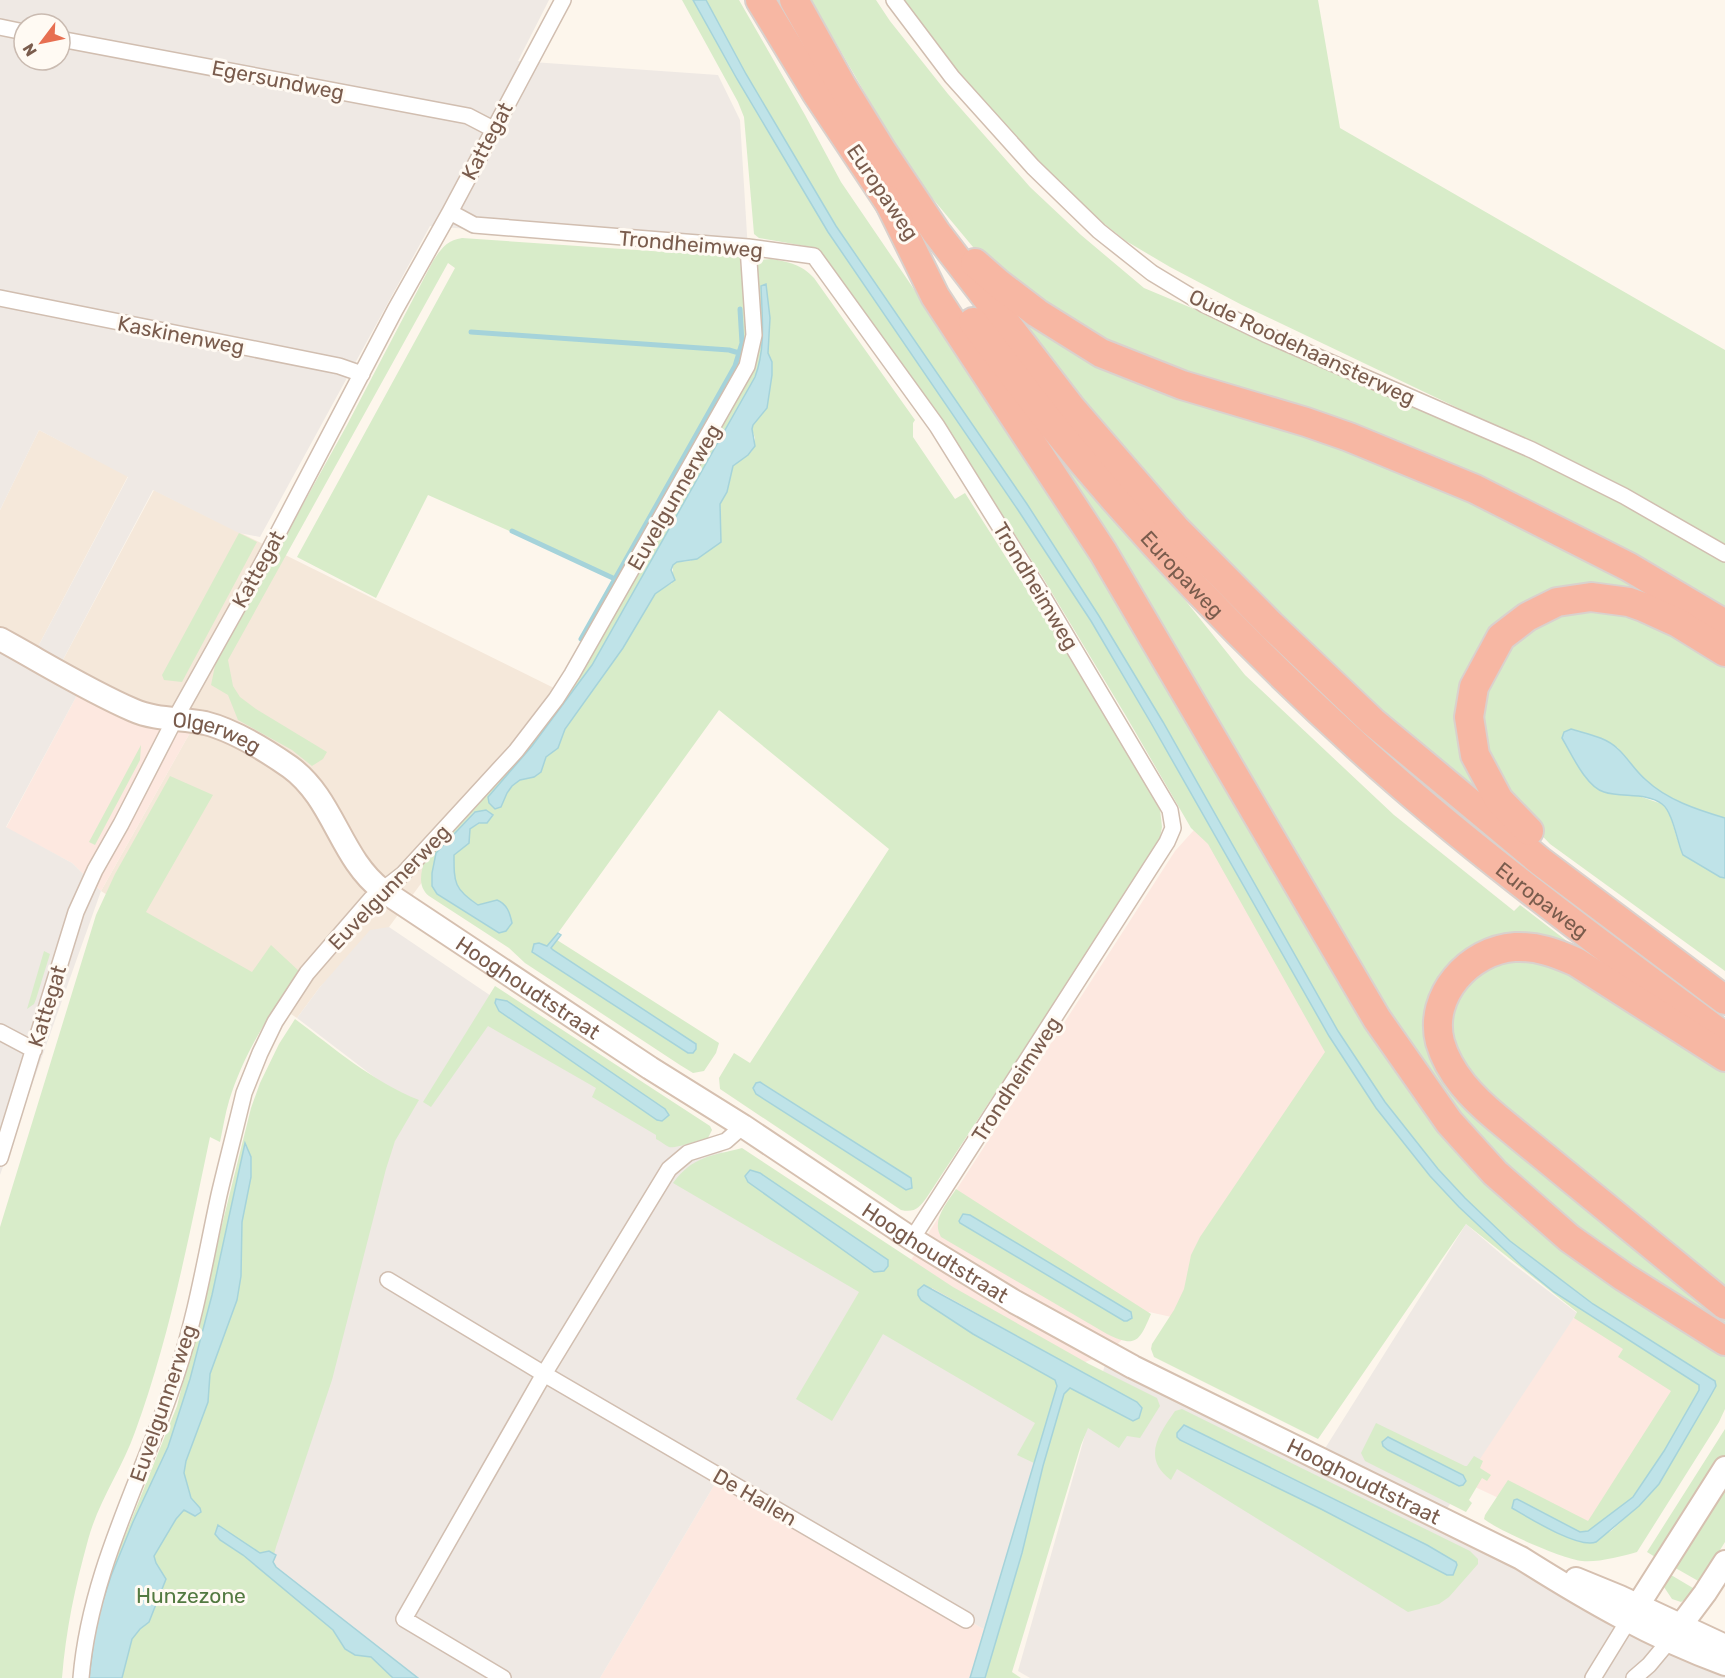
<svg xmlns="http://www.w3.org/2000/svg" width="1725" height="1678" viewBox="0 0 1725 1678" font-family="Rubik,sans-serif">
  <rect width="100%" height="100%" fill="#fdf6ec"/>
  <path fill="#f5e8da" d="M 39,430 L 128,476 L 32,658 L 0,640 L 0,510 Z
    M 154,490 L 562,692 L 389,927 L 320,987 L 297,1018 L 101,891 L 196,722 L 57,671 Z"/>
  <path fill="#fde8e0" d="M 83,684 L 196,722 L 101,891 L 72,863 L 6,828 Z
    M 1203,820 L 1340,1064 L 1176,1318 L 1149,1312 L 1108,1354 L 1065,1369 L 902,1274 L 1175,851 Z
    M 1577,1313 L 1710,1382 L 1580,1536 L 1460,1480 Z
    M 719,1477 L 987,1631 L 973,1678 L 600,1678 Z"/>
  <path fill="#efe9e4" fill-rule="evenodd" d="M 0,0 L 549,0 L 518,61 L 718,75 L 740,120 L 748,251 L 430,226 L 260,537 L 239,533 L 153,490 L 57,671 L 83,684 L 6,827 L 72,863 L 101,891 L 0,1175 L 0,640 L 32,658 L 128,477 L 39,430 L 0,510 ZM 24,24 L 60,24 L 60,60 L 24,60 Z
    M 389,927 L 902,1274 L 1065,1369 L 987,1631 L 719,1477 L 600,1678 L 405,1678 L 267,1569 L 383,1167 L 411,1105 L 297,1018 L 320,987 L 370,930 Z
    M 1466,1224 L 1508,1260 L 1577,1313 L 1440,1519 L 1725,1653 L 1725,1678 L 1030,1678 L 1018,1671 L 1108,1354 L 1319,1458 Z"/>
  <path fill="#d8ecc9" fill-rule="evenodd" d="M 682,0 L 693,0 L 828,232 L 1018,510 L 1091,621 L 1151,723 L 1329,1036 L 1376,1108 L 1430,1176 L 1459,1207 L 1521,1265 L 1554,1292 L 1699,1385 L 1699,1390 L 1664,1451 L 1633,1497 L 1588,1531 L 1580,1532 L 1517,1499 L 1514,1501 L 1512,1508 L 1550,1529 L 1580,1542 L 1611,1531 L 1647,1498 L 1715,1382 L 1593,1304 L 1510,1241 L 1465,1198 L 1438,1169 L 1385,1102 L 1338,1031 L 1163,722 L 1099,616 L 1027,504 L 836,226 L 746,74 L 706,0 L 739,0 L 805,115 L 841,182 L 1093,552 L 1432,1112 L 1725,1351 L 1725,1409 L 1719,1422 L 1637,1552 C 1623,1556 1596,1563 1582,1561 C 1563,1559 1499,1531 1484,1519 L 1485,1515 L 1508,1480 L 1588,1521 L 1671,1391 L 1618,1357 L 1623,1349 L 1574,1318 L 1577,1312 L 1466,1224 L 1318,1439 L 1154,1357 L 1151,1349 L 1152,1344 L 1174,1310 L 1184,1289 L 1191,1255 L 1200,1237 L 1325,1052 L 1208,844 L 1191,828 L 1126,716 L 1043,578 L 973,469 L 824,258 L 811,247 L 759,238 L 754,234 L 744,117 L 738,102 Z
    M 811,0 L 876,0 L 890,21 L 948,94 L 1030,187 L 1081,235 L 1144,288 L 1268,340 L 1526,453 L 1603,492 L 1725,560 L 1725,616 L 1658,575 L 1112,351 L 978,253 L 928,193 L 884,126 Z
    M 902,0 L 1318,0 L 1340,128 L 1725,350 L 1725,545 L 1590,471 L 1242,305 L 1170,267 L 1126,241 L 1093,215 L 984,107 Z
    M 462,238 L 740,257 L 747,343 L 738,371 L 618,579 L 428,495 L 376,598 L 297,557 L 455,268 L 448,263 L 228,660 L 233,686 L 240,697 L 256,709 L 327,752 L 323,759 L 312,766 L 292,750 L 238,720 L 228,695 L 211,685 L 216,661 L 347,425 L 433,261 C 441,249 447,240 462,238 Z
    M 771,259 C 789,262 801,264 814,278 L 915,420 L 913,423 L 913,437 L 955,499 L 965,493 L 1065,650 L 1160,809 L 1162,827 L 1159,843 L 927,1197 C 919,1208 915,1213 901,1210 L 720,1089 L 719,1078 L 734,1053 L 750,1063 L 889,849 L 719,710 L 558,933 L 549,945 L 545,947 L 539,943 L 532,952 L 688,1053 L 693,1053 L 696,1049 L 696,1044 L 553,951 L 550,948 L 557,940 L 719,1043 L 716,1053 L 704,1071 L 693,1073 L 680,1065 L 525,963 L 509,948 L 429,896 C 417,886 421,872 425,859 L 599,640 L 749,375 L 758,353 L 759,343 L 757,261 L 758,260 ZM 770,318 L 768,353 L 772,362 L 767,408 L 753,425 L 752,430 L 755,438 L 752,451 L 733,466 L 727,492 L 720,504 L 721,531 L 690,561 L 677,562 L 673,565 L 672,583 L 655,593 L 623,648 L 565,729 L 558,748 L 546,757 L 541,772 L 534,777 L 520,780 L 512,786 L 507,793 L 501,807 L 488,797 L 532,746 L 592,665 L 755,377 L 761,362 L 763,327 ZM 486,810 L 493,815 L 470,829 L 470,838 L 464,847 L 454,855 C 454,883 454,889 479,905 L 497,900 L 499,933 L 437,894 L 437,852 L 474,812 ZM 756,1094 L 912,1188 L 906,1190 Z
    M 978,270 L 1025,313 L 1407,467 L 1692,610 L 1591,588 L 1471,667 L 1481,788 L 1475,789 L 1338,674 L 1263,604 L 1104,433 Z
    M 1045,443 L 1185,600 L 1245,675 L 1394,815 L 1514,911 L 1520,905 L 1572,945 L 1495,939 L 1431,1041 L 1725,1314 L 1725,1334 L 1547,1213 L 1442,1103 Z
    M 239,533 L 257,542 L 182,682 L 164,680 L 162,675 Z
    M 1610,607 L 1725,660 L 1725,818 C 1698,810 1666,800 1644,780 C 1635,770 1626,758 1617,747 L 1603,792 L 1636,795 L 1662,804 L 1669,812 L 1679,845 L 1720,877 L 1725,878 L 1725,971 L 1550,844 L 1510,802 L 1482,742 L 1482,694 L 1507,641 L 1540,617 Z
    M 141,745 L 140,760 L 95,845 L 89,842 Z
    M 170,776 L 213,795 L 146,912 L 252,972 L 271,945 L 300,972 C 270,1012 244,1053 229,1101 C 225,1114 223,1128 220,1142 L 210,1137 C 189,1236 170,1337 135,1432 C 122,1469 98,1502 88,1540 C 75,1587 66,1629 62,1678 L 0,1678 L 0,1227 L 96,915 L 115,874 Z
    M 44,951 L 50,954 L 36,999 L 34,1004 L 27,1009 Z
    M 1515,953 L 1596,980 L 1725,1066 L 1725,1295 L 1465,1075 L 1447,1031 L 1464,979 Z
    M 495,986 L 710,1126 L 712,1130 L 708,1138 C 700,1140 675,1149 669,1147 C 665,1145 660,1141 656,1139 L 656,1135 L 592,1097 L 596,1088 L 488,1026 L 431,1107 L 423,1102 Z
    M 295,1019 C 334,1048 373,1082 419,1100 L 395,1141 L 386,1169 L 332,1380 L 276,1547 L 270,1569 L 409,1678 L 93,1678 L 106,1583 L 177,1406 L 251,1108 L 260,1083 L 279,1044 Z
    M 742,1148 L 953,1287 L 1089,1364 L 1157,1398 L 1160,1406 L 1140,1438 L 1127,1436 L 1119,1448 L 1088,1428 L 1081,1445 L 1012,1672 L 1021,1678 L 985,1678 L 1022,1553 L 1043,1466 L 1064,1394 L 1070,1388 L 1133,1421 L 1139,1404 L 932,1288 L 918,1295 L 921,1300 L 973,1334 L 1055,1380 L 1057,1386 L 1034,1463 L 1017,1455 L 1035,1423 L 883,1334 L 832,1421 L 796,1399 L 859,1292 L 673,1183 C 693,1156 711,1156 742,1148 Z
    M 956,1189 L 1151,1314 C 1139,1342 1136,1348 1107,1334 L 941,1237 C 931,1220 947,1203 956,1189 Z
    M 1182,1409 L 1470,1551 L 1478,1559 L 1478,1564 L 1449,1597 L 1439,1604 L 1408,1612 L 1177,1469 L 1171,1480 C 1142,1459 1158,1435 1175,1411 ZM 1184,1425 L 1427,1545 L 1453,1574 L 1447,1575 L 1321,1509 L 1180,1440 Z
    M 1376,1423 L 1465,1466 L 1467,1466 L 1474,1456 L 1483,1461 L 1480,1468 L 1491,1475 L 1487,1481 L 1482,1478 L 1469,1500 L 1472,1503 L 1466,1512 L 1365,1461 L 1361,1453 Z
    M 1725,1429 L 1725,1456 L 1660,1560 L 1647,1552 Z
    M 1725,1480 L 1725,1542 L 1700,1582 L 1672,1566 Z
    M 1666,1572 L 1698,1591 L 1681,1602 L 1672,1599 L 1664,1587 Z"/>
  <path fill="#bfe3e8" stroke="#a5d3da" stroke-width="1.5" d="M 693,0 L 706,0 L 746,74 L 836,226 L 1027,504 L 1099,616 L 1163,722 L 1338,1031 L 1385,1102 L 1438,1169 L 1465,1198 L 1510,1241 L 1593,1304 L 1715,1381 L 1716,1386 L 1711,1395 L 1659,1484 L 1639,1506 L 1596,1542 C 1579,1549 1529,1518 1512,1508 L 1514,1500 L 1517,1499 L 1580,1532 L 1588,1531 L 1633,1497 L 1664,1451 L 1699,1390 L 1699,1385 L 1554,1292 L 1521,1265 L 1459,1207 L 1430,1176 L 1376,1108 L 1329,1036 L 1151,723 L 1091,621 L 1018,510 L 828,232 L 737,79 Z
    M 766,284 L 770,318 L 768,353 L 772,362 L 772,375 L 767,408 L 753,425 L 752,429 L 755,446 L 748,455 L 733,466 L 727,492 L 720,504 L 721,542 L 697,559 L 677,562 L 673,565 L 671,570 L 675,580 L 655,594 L 623,648 L 565,729 L 558,748 L 546,757 L 541,772 L 534,777 L 520,780 L 512,786 L 507,793 L 501,807 L 495,809 L 489,803 L 488,797 L 532,746 L 592,665 L 755,377 C 766,348 762,317 761,286 Z
    M 1571,729 C 1587,734 1606,737 1618,749 C 1628,758 1635,771 1646,780 C 1667,800 1698,810 1725,818 L 1725,878 L 1720,877 L 1683,855 C 1677,842 1673,812 1662,804 C 1646,792 1622,798 1604,792 C 1586,787 1571,753 1562,738 L 1564,732 Z
    M 486,810 L 493,815 L 487,823 L 479,823 L 470,829 L 469,843 L 454,855 C 454,883 454,889 478,905 L 497,900 C 507,904 510,913 512,923 L 506,931 L 499,933 L 437,894 L 432,886 L 432,873 L 436,853 L 475,812 Z
    M 558,933 L 561,935 L 551,948 L 553,950 L 696,1044 L 696,1049 L 693,1053 L 688,1053 L 532,952 L 534,944 L 539,943 L 547,946 Z
    M 496,999 L 507,1001 L 665,1109 L 669,1115 L 662,1121 L 657,1120 L 499,1011 L 495,1003 Z
    M 760,1082 L 911,1178 L 912,1188 L 906,1190 L 756,1094 L 753,1088 L 756,1083 Z
    M 245,1143 L 251,1157 L 251,1177 L 242,1222 L 241,1276 L 237,1300 L 210,1374 L 208,1402 L 186,1461 L 184,1473 L 191,1498 L 200,1508 L 201,1512 L 195,1516 L 184,1510 L 176,1519 L 154,1556 L 156,1563 L 166,1579 L 149,1622 L 140,1629 L 132,1639 L 122,1678 L 89,1678 L 96,1622 L 111,1576 L 133,1522 L 168,1447 L 190,1379 L 212,1295 Z
    M 750,1170 L 760,1173 L 888,1260 L 888,1266 L 884,1271 L 874,1272 L 748,1182 L 745,1176 Z
    M 963,1214 L 970,1215 L 1131,1312 L 1132,1318 L 1127,1321 L 1124,1321 L 960,1223 L 959,1221 Z
    M 924,1285 L 1137,1402 L 1142,1408 L 1139,1418 L 1133,1421 L 1070,1388 L 1064,1394 L 1043,1466 L 1022,1553 L 985,1678 L 970,1678 L 1057,1386 L 1055,1380 L 973,1334 L 921,1300 L 918,1295 L 918,1290 Z
    M 1184,1425 L 1427,1545 L 1456,1562 L 1457,1565 L 1453,1575 L 1447,1575 L 1321,1509 L 1180,1440 L 1177,1437 L 1177,1433 Z
    M 1388,1437 L 1463,1475 L 1466,1481 L 1463,1485 L 1459,1486 L 1388,1450 L 1383,1446 L 1382,1442 Z
    M 218,1525 L 260,1553 L 269,1551 L 276,1555 L 273,1562 L 276,1567 L 418,1678 L 393,1678 L 371,1657 L 355,1655 L 345,1649 L 333,1630 L 243,1555 L 220,1540 L 215,1534 Z"/>
  <g fill="none" stroke-linecap="round" stroke-linejoin="round">
    <path stroke="#a5d3da" stroke-width="5" d="M 471,332 L 729,350 L 739,353
      M 512,531 L 615,579
      M 581,639 L 735,366 L 742,343 L 740,309"/>
    <defs>
      <path id="street" d="M 894,0 L 952,77 L 1033,167 L 1099,231 L 1152,273 L 1205,305 L 1265,334 L 1532,450 L 1624,496 L 1725,554
        M 0,27 L 24,32
        M 60,39 L 468,116 L 493,129
        M 450,212 L 474,225 L 748,247 L 814,256 L 937,426 L 1038,588 L 1170,810 L 1173,828 L 1167,842 L 912,1239
        M 0,298 L 339,366 L 362,374
        M 0,1032 L 34,1050
        M 0,1158 L 76,912 L 95,870 L 121,824 L 175,719 L 265,558 L 395,310 L 450,212 L 563,0
        M 388,1280 L 544,1374 L 966,1620
        M 81,1678 C 90,1570 143,1477 176,1376 C 196,1317 206,1255 219,1195 C 227,1161 236,1127 244,1093 L 260,1053 L 275,1022 L 307,973 L 371,899 L 403,874 L 492,777 L 516,751 L 556,699 L 572,674 L 747,366 L 754,335 L 748,247
        M 503,1678 L 404,1619 L 544,1374 L 669,1169 L 688,1153 L 726,1141 L 743,1126
        M 1593,1678 L 1628,1621
        M 1634,1678 L 1649,1665 L 1669,1641"/>
      <g id="secondary">
        <path id="s1" d="M 0,639 C 44,663 87,690 133,710 C 155,720 182,718 205,723 C 233,730 267,751 290,767 C 334,799 340,858 382,890 L 650,1068 L 743,1126 L 912,1239 L 1015,1302 L 1133,1367 L 1521,1558 C 1586,1599 1653,1638 1725,1664"/>
        <path d="M 1576,1579 L 1620,1597 L 1725,1646"/>
        <path d="M 1631,1616 L 1725,1468"/>
        <path d="M 1672,1637 L 1705,1593 L 1725,1562"/>
      </g>
      <g id="highway">
        <path d="M 760,0 L 817,94 L 898,216"/>
        <path d="M 794,0 L 842,86 L 882,151 L 936,232 L 1072,409 L 1175,528 L 1271,625 L 1373,722 L 1540,861 L 1725,1000"/>
        <path d="M 888,200 L 935,296 L 1103,552 L 1377,1019 L 1449,1122 L 1495,1173 L 1569,1238 L 1624,1277 L 1725,1341"/>
        <path d="M 975,263 L 999,284 L 1037,313 L 1101,353 L 1182,385 L 1306,422 L 1349,437 L 1475,489 L 1629,567 L 1725,624"/>
        <path id="s2" d="M 973,322 C 1000,357 1026,392 1053,426 C 1144,539 1249,647 1356,745 C 1472,851 1599,943 1725,1037"/>
        <path d="M 1529,831 L 1499,800 L 1475,755 L 1469,717 L 1474,687 L 1501,637 L 1527,617 L 1557,602 L 1591,597 L 1629,602 L 1643,607 L 1678,623 L 1725,652"/>
        <path d="M 1725,1057 L 1576,962 C 1556,953 1537,946 1515,947 C 1469,950 1428,996 1440,1042 C 1449,1074 1473,1098 1497,1118 L 1725,1305"/>
      </g>
    </defs>
    <use href="#street" stroke="#d1beb0" stroke-width="18"/>
    <use href="#secondary" stroke="#d6c0b0" stroke-width="26"/>
    <use href="#highway" stroke="#dad1cd" stroke-width="32"/>
    <use href="#street" stroke="#fff" stroke-width="15"/>
    <use href="#secondary" stroke="#fff" stroke-width="22"/>
    <use href="#highway" stroke="#f7b7a3" stroke-width="28"/>
  </g>
  <g text-anchor="middle" dominant-baseline="central" stroke-width="6" stroke-linejoin="round" paint-order="stroke">
    <g font-size="21" fill="#7a5c4d" stroke="#fffaf3">
      <text transform="translate(278 80) rotate(11)">Egersundweg</text>
      <text transform="translate(487 141) rotate(-62)">Kattegat</text>
      <text transform="translate(883 192) rotate(56)">Europaweg</text>
      <text transform="translate(691 244) rotate(5)">Trondheimweg</text>
      <text transform="translate(181 335) rotate(11)">Kaskinenweg</text>
      <text transform="translate(1302 347) rotate(25)">Oude Roodehaansterweg</text>
      <text transform="translate(674 497) rotate(-60)">Euvelgunnerweg</text>
      <text transform="translate(258 569) rotate(-61)">Kattegat</text>
      <text stroke="none"><textPath href="#s2" startOffset="328">Europaweg</textPath></text>
      <text transform="translate(1036 586) rotate(59)">Trondheimweg</text>
      <text stroke="none"><textPath href="#s1" startOffset="238">Olgerweg</textPath></text>
      <text transform="translate(389 887) rotate(-46)">Euvelgunnerweg</text>
      <text stroke="none"><textPath href="#s2" startOffset="814">Europaweg</textPath></text>
      <text stroke="none"><textPath href="#s1" startOffset="651">Hooghoudtstraat</textPath></text>
      <text transform="translate(47 1006) rotate(-73)">Kattegat</text>
      <text transform="translate(1016 1079) rotate(-57)">Trondheimweg</text>
      <text stroke="none"><textPath href="#s1" startOffset="1137">Hooghoudtstraat</textPath></text>
      <text transform="translate(163 1403) rotate(-71)">Euvelgunnerweg</text>
      <text stroke="none"><textPath href="#s1" startOffset="1623">Hooghoudtstraat</textPath></text>
      <text transform="translate(755 1497) rotate(30)">De Hallen</text>
    </g>
    <g font-size="21" fill="#537a41" stroke="#fffaf3">
      <text x="191" y="1595">Hunzezone</text>
    </g>
  </g>
  <g transform="translate(42 42) rotate(238)"><circle r="28" fill="#fffaf3" stroke="#cabbb1" stroke-width="1.5"/>
  <path d="M0-4.5L10 22L0 15L-10 22Z" fill="#e76f51"/>
  <text y="-9" font-size="16" font-weight="bold" text-anchor="middle" fill="#7a5c4d">N</text>
  </g>
</svg>
